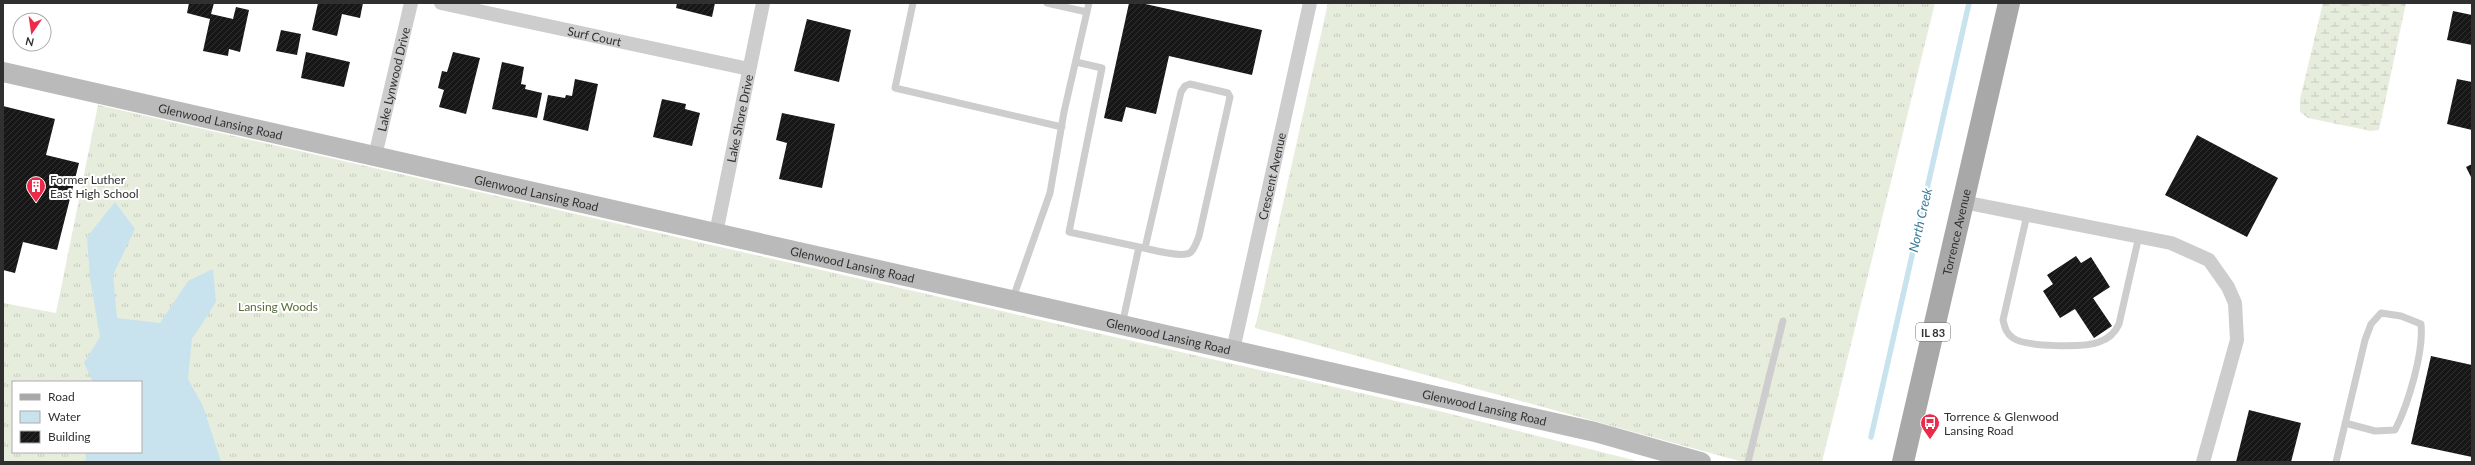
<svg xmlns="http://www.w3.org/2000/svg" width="2475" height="465" viewBox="0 0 2475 465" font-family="Lato,sans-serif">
  <defs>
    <pattern id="grass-tufts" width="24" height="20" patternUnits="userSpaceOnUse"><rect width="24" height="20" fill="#e7eddd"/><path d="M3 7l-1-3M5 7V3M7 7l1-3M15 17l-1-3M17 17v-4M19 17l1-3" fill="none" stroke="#c6ccbe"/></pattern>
    <pattern id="wetland-marsh" width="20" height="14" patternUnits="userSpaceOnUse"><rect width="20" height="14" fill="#e7eddd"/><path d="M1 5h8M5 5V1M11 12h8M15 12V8" fill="none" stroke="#c6ccbe"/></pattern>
    <pattern id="building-hatch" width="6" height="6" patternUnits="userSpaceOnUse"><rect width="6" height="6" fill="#171717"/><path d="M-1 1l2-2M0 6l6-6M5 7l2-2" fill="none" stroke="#303030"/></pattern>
  </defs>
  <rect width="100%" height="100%" fill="#fff"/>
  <path fill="url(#grass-tufts)" fill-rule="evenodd" d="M 1328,3 L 1935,3 L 1822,462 L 1743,462 L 1255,328 Z
    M 98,105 L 1435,410 L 1641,462 L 3,462 L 3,303 L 56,313 ZM 13,382 L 141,382 L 141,452 L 13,452 Z"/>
  <path fill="url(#wetland-marsh)" d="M 2323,3 L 2406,3 L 2379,130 L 2371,131 L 2308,118 L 2300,112 L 2300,99 Z"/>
  <path fill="#c8e3ee" d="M 115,202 L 135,229 L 113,275 L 117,318 L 160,323 L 188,281 L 213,269 L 216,302 L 192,339 L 188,379 L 203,406 L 221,462 L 85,462 L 87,452 L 141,452 L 141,382 L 93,382 L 84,363 L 100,337 L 90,279 L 87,237 Z"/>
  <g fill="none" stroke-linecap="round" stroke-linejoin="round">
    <path stroke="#c8e3ee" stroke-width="5.5" d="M 1871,437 L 1969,3"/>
  </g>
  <path fill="url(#building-hatch)" d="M 189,3 L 214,3 L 211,14 L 233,19 L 236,7 L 249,10 L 240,52 L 229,49 L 228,56 L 203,51 L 210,19 L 187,13 Z
    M 318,3 L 363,3 L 360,18 L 342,14 L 337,36 L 312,30 Z
    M 677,3 L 715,3 L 712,17 L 676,8 Z
    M 1129,3 L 1141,3 L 1262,30 L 1252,75 L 1169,56 L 1156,114 L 1126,107 L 1122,122 L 1104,118 Z
    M 2453,11 L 2472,15 L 2472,45 L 2447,40 Z
    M 807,19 L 851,30 L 839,82 L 794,71 Z
    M 281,30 L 301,34 L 297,55 L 276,51 Z
    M 306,52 L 350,62 L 344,87 L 301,78 Z
    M 453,52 L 480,58 L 466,114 L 439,107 L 444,90 L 438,88 L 442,71 L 447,72 Z
    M 502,62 L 524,67 L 521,84 L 526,85 L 525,89 L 542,93 L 537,118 L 492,109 Z
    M 575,79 L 598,84 L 588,131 L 543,120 L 548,95 L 565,98 L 566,95 L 572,96 Z
    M 2457,79 L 2472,82 L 2472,130 L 2447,124 Z
    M 662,99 L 686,104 L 685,109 L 700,113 L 692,146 L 653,137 Z
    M 3,106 L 55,119 L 46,155 L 79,163 L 57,250 L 23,242 L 15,273 L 3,270 Z
    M 782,113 L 835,124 L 822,188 L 779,179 L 787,143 L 776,140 Z
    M 2197,135 L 2278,178 L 2247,237 L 2165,195 Z
    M 2472,164 L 2472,179 L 2466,167 Z
    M 2076,256 L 2081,263 L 2091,257 L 2110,287 L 2093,298 L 2112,326 L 2094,338 L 2075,309 L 2060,318 L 2043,291 L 2053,284 L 2047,275 Z
    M 2431,356 L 2472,365 L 2472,457 L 2411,444 Z
    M 2249,410 L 2301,423 L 2291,462 L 2236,462 Z"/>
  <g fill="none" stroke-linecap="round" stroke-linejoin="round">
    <path stroke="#cdcdcd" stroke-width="7" d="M 913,3 L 895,88 L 1062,127
      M 1047,3 L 1087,12
      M 1076,62 L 1102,68 L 1069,232 L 1139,247 L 1122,325
      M 2027,215 L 2003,320 C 2005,328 2006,333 2013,338 C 2026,347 2084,348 2099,342 C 2108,339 2115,333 2119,324 L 2139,236
      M 1139,247 C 1150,249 1183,259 1191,252 C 1195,248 1197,241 1199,236 L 1230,97 L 1228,93 L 1190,84 L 1185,86 L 1181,92 L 1145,248
      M 1013,298 L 1050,193 L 1064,112 L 1089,3
      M 1748,462 L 1783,321
      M 2336,462 L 2365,340 L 2371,324 L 2381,313 L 2401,316 L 2421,324 C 2424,352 2408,405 2395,430 L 2375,431 L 2345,423"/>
    <g stroke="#cdcdcd" stroke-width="14">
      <path id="s1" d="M 441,3 L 749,69"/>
      <path id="s2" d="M 375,156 L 411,3"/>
      <path d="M 1963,202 L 2171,243 L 2209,260 L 2228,287 L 2235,303 L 2237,340 L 2203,462"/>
      <path id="s3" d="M 716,233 L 763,3"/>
      <path id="s4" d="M 1233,350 L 1310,3"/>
    </g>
    <path stroke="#bababa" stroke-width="20" id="s5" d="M 3,72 L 1595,432 L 1701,462"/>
    <path stroke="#a8a8a8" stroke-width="22" id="s6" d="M 1903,462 L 2009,3"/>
  </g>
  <defs>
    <symbol id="building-pin" viewBox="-11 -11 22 30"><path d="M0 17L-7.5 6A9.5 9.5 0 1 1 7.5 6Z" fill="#ee2a4b" stroke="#fff"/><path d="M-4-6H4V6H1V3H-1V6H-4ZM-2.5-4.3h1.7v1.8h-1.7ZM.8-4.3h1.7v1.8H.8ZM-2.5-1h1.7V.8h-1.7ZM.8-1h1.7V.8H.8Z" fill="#fff"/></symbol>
    <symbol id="bus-pin" viewBox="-11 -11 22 30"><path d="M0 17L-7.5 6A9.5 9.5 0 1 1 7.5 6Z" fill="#ee2a4b" stroke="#fff"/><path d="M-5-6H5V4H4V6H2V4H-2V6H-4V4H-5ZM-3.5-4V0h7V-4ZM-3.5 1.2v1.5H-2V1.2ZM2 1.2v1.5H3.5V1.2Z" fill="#fff"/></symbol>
  </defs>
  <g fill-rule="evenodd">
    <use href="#building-pin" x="25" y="175" width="22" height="30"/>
    <use href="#bus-pin" x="1919" y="412" width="22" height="30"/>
  </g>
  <g text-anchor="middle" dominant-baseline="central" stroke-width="4" stroke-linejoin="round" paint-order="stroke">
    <rect fill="#fff" stroke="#6e6e6e" stroke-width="1" x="1916" y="323" width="34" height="18" rx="3"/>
    <g font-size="11" font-weight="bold" fill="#303030">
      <text x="1933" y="332">IL 83</text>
    </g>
    <g font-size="12" fill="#303030" stroke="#fff">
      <text stroke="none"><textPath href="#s1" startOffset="157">Surf Court</textPath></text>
      <text stroke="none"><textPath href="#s2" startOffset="79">Lake Lynwood Drive</textPath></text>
      <text stroke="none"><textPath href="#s3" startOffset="117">Lake Shore Drive</textPath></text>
      <text stroke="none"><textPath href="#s5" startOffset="223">Glenwood Lansing Road</textPath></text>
      <text stroke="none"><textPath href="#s4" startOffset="178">Crescent Avenue</textPath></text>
      <text stroke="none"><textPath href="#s5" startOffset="547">Glenwood Lansing Road</textPath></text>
      <text stroke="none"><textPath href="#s6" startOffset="236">Torrence Avenue</textPath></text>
      <text stroke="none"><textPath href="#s5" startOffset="871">Glenwood Lansing Road</textPath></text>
      <text stroke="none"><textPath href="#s5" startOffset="1195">Glenwood Lansing Road</textPath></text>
      <text stroke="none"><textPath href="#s5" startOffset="1519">Glenwood Lansing Road</textPath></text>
    </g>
    <g font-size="12" fill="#303030" stroke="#fff" text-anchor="start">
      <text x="50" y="179">Former Luther<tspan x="50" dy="14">East High School</tspan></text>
      <text x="1944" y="416">Torrence &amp; Glenwood<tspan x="1944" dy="14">Lansing Road</tspan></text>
    </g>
    <g font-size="12" fill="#576e3a" stroke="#fff">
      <text x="278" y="306">Lansing Woods</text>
    </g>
    <g font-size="13" font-style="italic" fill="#397b96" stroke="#fff">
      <text transform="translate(1920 220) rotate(-77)">North Creek</text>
    </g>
  </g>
  <rect width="2475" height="465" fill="none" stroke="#303030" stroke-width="8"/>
  <rect x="12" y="381" width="130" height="72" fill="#ffffff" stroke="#acacac"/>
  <rect x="20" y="394" width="20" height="6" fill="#a8a8a8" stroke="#acacac"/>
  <text x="48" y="401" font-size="12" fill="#303030">Road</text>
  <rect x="20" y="411" width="20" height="12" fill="#c8e3ee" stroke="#acacac"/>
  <text x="48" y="421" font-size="12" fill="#303030">Water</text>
  <rect x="20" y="431" width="20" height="12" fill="url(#building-hatch)" stroke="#acacac"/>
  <text x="48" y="441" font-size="12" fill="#303030">Building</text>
  <g transform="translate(32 32) rotate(193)"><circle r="19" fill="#ffffff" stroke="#acacac"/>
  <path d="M0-3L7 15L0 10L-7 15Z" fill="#ee2a4b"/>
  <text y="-6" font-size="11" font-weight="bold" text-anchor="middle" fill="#303030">N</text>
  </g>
</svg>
